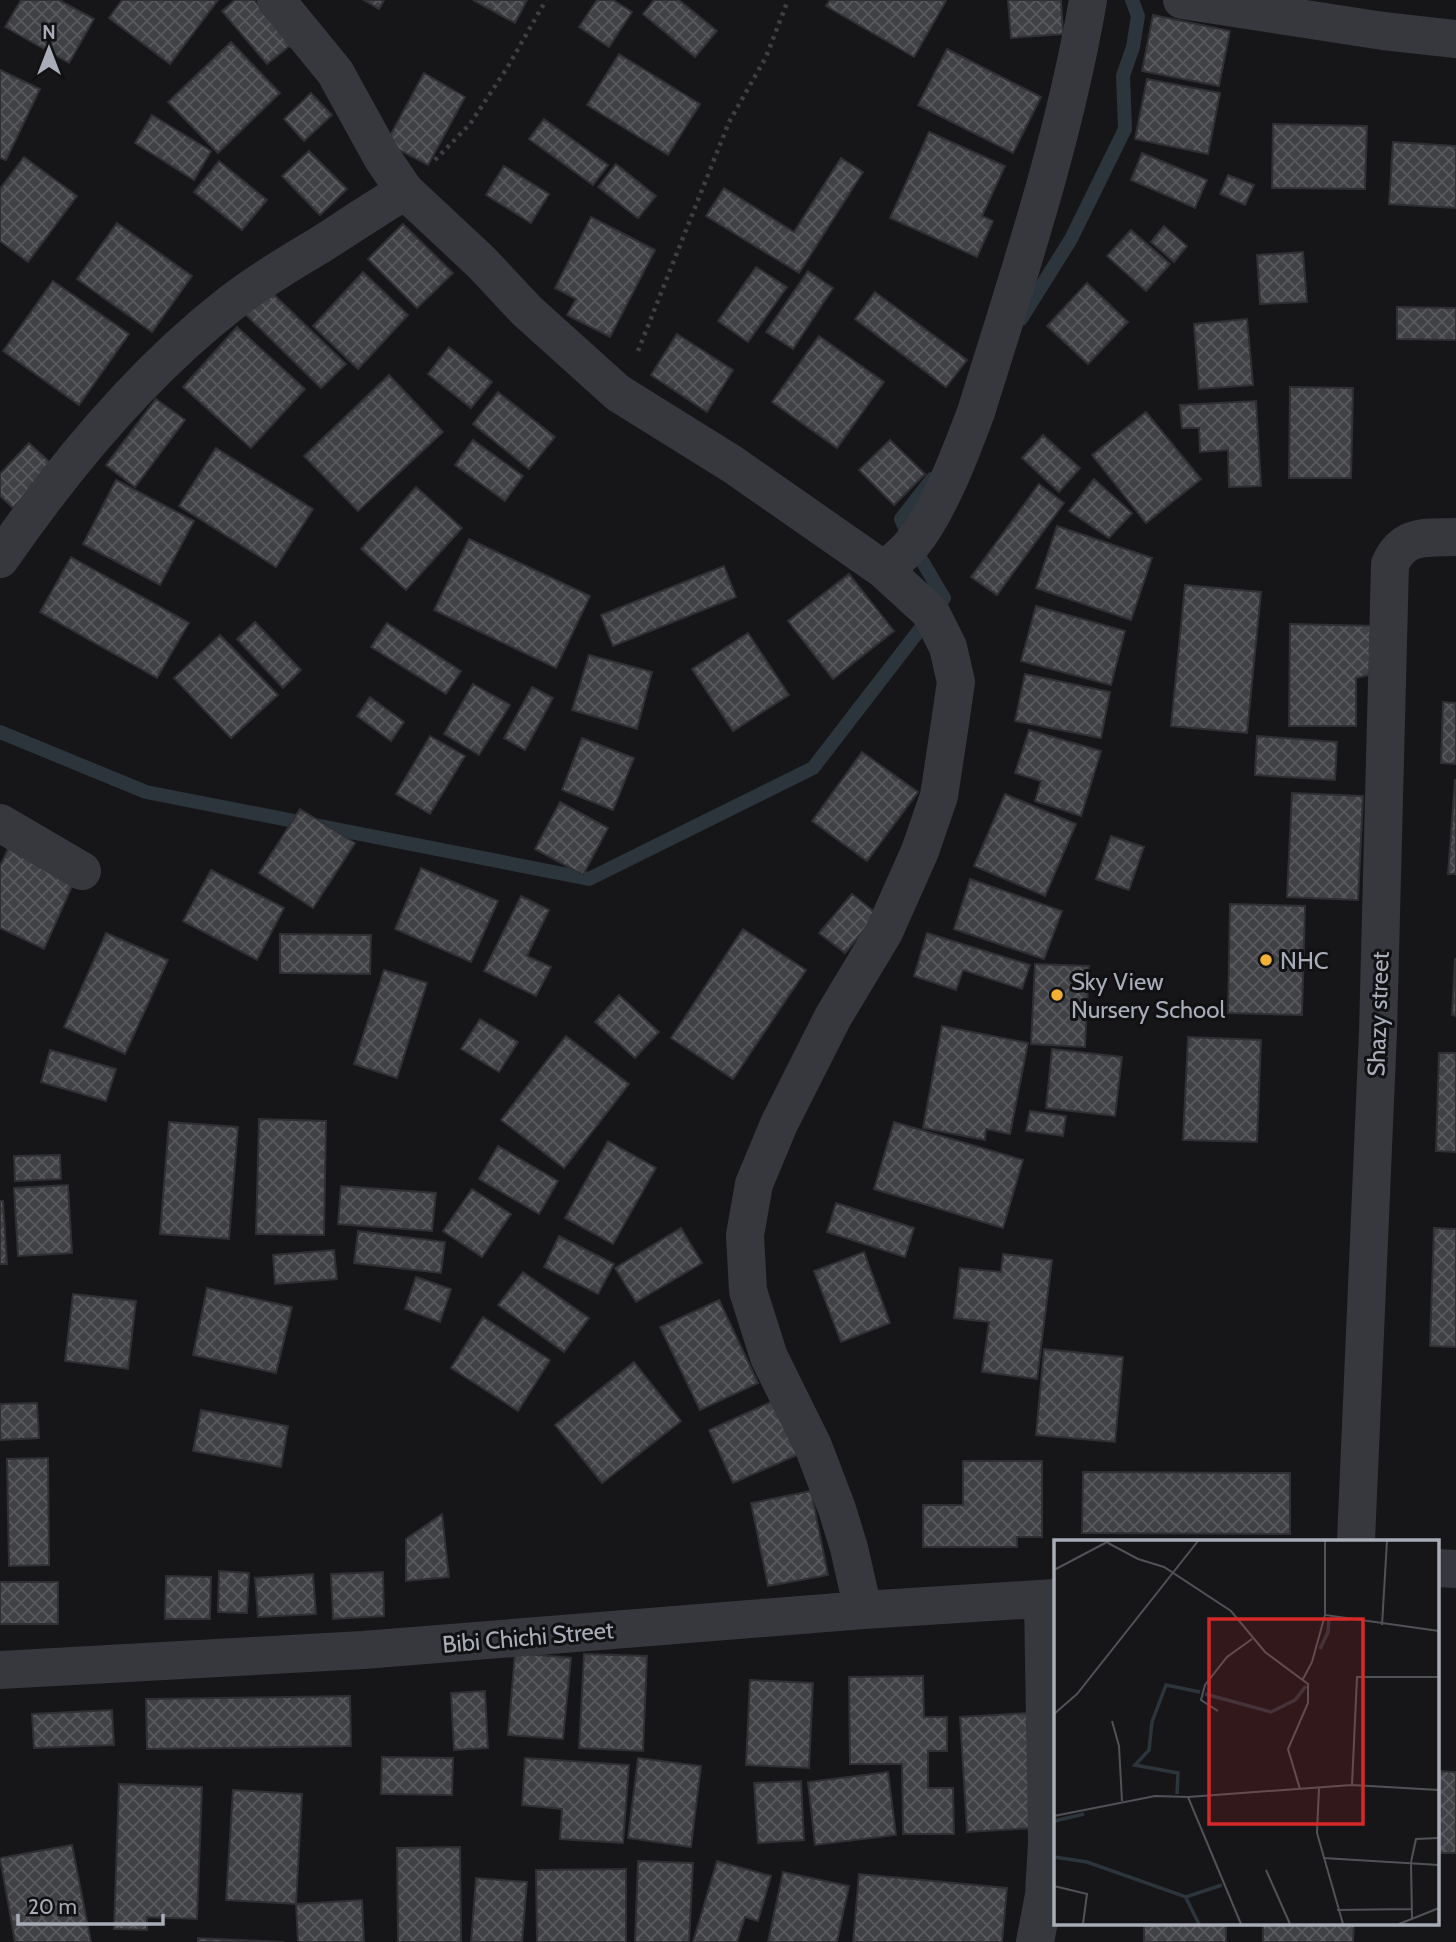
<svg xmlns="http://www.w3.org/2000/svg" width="1456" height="1942" viewBox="0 0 1456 1942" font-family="Cabin,sans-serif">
  <defs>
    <pattern id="building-cross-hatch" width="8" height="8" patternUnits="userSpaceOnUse" patternTransform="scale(1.75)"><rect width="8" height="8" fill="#404145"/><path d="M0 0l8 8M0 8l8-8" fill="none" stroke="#595a5e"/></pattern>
  </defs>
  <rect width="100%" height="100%" fill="#161618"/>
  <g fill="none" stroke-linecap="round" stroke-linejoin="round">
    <path stroke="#2c353c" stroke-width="14" d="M 1021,319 L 1071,239 L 1125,129 L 1123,76 L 1133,47 L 1138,16 L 1132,0
      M 0,732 L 146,792 L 589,879 L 813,768 L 944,598 L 912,544 L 901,519 L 932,479"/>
  </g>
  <path fill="url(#building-cross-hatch)" stroke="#303034" stroke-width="2" d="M 21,0 L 59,0 L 94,19 L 69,63 L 5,27 Z
    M 122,0 L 218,0 L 170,64 L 109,18 Z
    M 235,0 L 254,0 L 292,44 L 267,64 L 222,11 Z
    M 364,0 L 384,0 L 379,9 Z
    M 473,0 L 527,0 L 515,23 Z
    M 597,0 L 613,0 L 632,12 L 609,47 L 579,27 Z
    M 654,0 L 679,0 L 717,31 L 695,57 L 643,14 Z
    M 830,0 L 945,0 L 946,1 L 914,57 L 826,6 Z
    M 1008,0 L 1061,0 L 1063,34 L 1011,38 Z
    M 1153,15 L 1230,31 L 1219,86 L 1142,71 Z
    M 231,42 L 280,93 L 218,153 L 168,102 Z
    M 947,49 L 1041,97 L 1013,153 L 918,105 Z
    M 619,54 L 700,104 L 668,155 L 587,105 Z
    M 0,70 L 40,89 L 6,160 L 0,158 Z
    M 424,73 L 465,97 L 428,165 L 386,143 Z
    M 1147,79 L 1220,93 L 1208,154 L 1135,139 Z
    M 311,93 L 332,115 L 304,141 L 284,119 Z
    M 152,115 L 211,151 L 194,180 L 135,143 Z
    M 544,119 L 608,165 L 593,185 L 529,139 Z
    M 1273,124 L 1367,126 L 1365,189 L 1272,188 Z
    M 929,132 L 1005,166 L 982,216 L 993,221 L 977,257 L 890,218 Z
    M 1393,142 L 1456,146 L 1456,208 L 1389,204 Z
    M 309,151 L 347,189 L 320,215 L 282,176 Z
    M 1142,153 L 1207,180 L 1195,208 L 1131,180 Z
    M 24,157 L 77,196 L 28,262 L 0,241 L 0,189 Z
    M 841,158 L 863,172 L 799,273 L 706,216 L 724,188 L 794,232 Z
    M 219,161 L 267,200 L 242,230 L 194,192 Z
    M 616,164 L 656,196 L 638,218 L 598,187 Z
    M 504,166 L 549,194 L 531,223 L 486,195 Z
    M 1228,175 L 1254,185 L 1245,205 L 1220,194 Z
    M 591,217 L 655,250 L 610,337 L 567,315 L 576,299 L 555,288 Z
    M 117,223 L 192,276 L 152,332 L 77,279 Z
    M 403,224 L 453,273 L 417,308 L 368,259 Z
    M 1164,226 L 1187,246 L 1174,262 L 1151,242 Z
    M 1131,230 L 1170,264 L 1146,291 L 1107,256 Z
    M 1303,252 L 1307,302 L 1260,304 L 1257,255 Z
    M 756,267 L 787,287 L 748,342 L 718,321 Z
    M 808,271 L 833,288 L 793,349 L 766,332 Z
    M 363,272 L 408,315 L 358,369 L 313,326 Z
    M 53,281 L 129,334 L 79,405 L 3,351 Z
    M 1087,283 L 1128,322 L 1088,364 L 1047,326 Z
    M 266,287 L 346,364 L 321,388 L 242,311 Z
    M 875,292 L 967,360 L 946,387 L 855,319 Z
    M 1397,307 L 1456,308 L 1456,340 L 1397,339 Z
    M 1247,319 L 1253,385 L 1199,389 L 1194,324 Z
    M 237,327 L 305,389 L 251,448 L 183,387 Z
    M 677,334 L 733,370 L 707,412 L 651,375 Z
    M 819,336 L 884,382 L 837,448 L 772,402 Z
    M 449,347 L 492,382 L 471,408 L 428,374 Z
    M 389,375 L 443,432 L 358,511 L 304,456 Z
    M 1290,387 L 1353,388 L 1351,478 L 1289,478 Z
    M 498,392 L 555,437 L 529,469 L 473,424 Z
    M 156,399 L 185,420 L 135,487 L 106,465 Z
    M 1256,401 L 1261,486 L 1229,487 L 1228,450 L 1200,452 L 1199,428 L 1182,428 L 1180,405 Z
    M 1146,412 L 1201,479 L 1146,523 L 1092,455 Z
    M 1043,435 L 1080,468 L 1059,492 L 1022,458 Z
    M 473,440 L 523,476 L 505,501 L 455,465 Z
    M 890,440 L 925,474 L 894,505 L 859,470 Z
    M 29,443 L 53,465 L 13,508 L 0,496 L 0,474 Z
    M 216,448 L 313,509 L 276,567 L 179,506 Z
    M 1094,479 L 1132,513 L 1109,538 L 1069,511 Z
    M 116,480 L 194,521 L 160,585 L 83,544 Z
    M 1039,484 L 1064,503 L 997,595 L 971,577 Z
    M 416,487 L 462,528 L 406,590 L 361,549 Z
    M 1057,526 L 1152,558 L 1131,620 L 1036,588 Z
    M 469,539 L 590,596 L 556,668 L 434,610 Z
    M 71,557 L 189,623 L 157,678 L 40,612 Z
    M 724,566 L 736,597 L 613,646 L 601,615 Z
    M 849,574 L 894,631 L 833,679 L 788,621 Z
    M 1185,585 L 1261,592 L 1247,733 L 1171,726 Z
    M 1036,606 L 1125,631 L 1111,685 L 1021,661 Z
    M 255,622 L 301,670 L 283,688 L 237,639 Z
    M 387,623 L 461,671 L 446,694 L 371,647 Z
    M 1290,624 L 1377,626 L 1377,673 L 1356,678 L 1356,726 L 1289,726 Z
    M 748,633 L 789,695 L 733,731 L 692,669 Z
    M 220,635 L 278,695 L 231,738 L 174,678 Z
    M 589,655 L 652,672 L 637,729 L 572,710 Z
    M 1025,674 L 1110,692 L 1101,738 L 1015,721 Z
    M 473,684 L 510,705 L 479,755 L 444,734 Z
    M 532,687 L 553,698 L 525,750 L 504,738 Z
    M 370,697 L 404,722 L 391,741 L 357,716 Z
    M 1443,702 L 1456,703 L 1456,764 L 1441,763 Z
    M 1029,730 L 1101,751 L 1081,816 L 1035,801 L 1041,781 L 1015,773 Z
    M 430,736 L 465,756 L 430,814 L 396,794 Z
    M 1257,736 L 1337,742 L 1335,780 L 1255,775 Z
    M 582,738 L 634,758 L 613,810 L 562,790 Z
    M 862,752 L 918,792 L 867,861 L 812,821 Z
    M 1455,780 L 1456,780 L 1456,874 L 1448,874 Z
    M 1292,793 L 1363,796 L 1358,900 L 1287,897 Z
    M 1005,794 L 1076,824 L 1045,896 L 974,866 Z
    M 560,802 L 608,828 L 583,875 L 535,849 Z
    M 300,809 L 355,843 L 313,908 L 259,873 Z
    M 1111,836 L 1144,847 L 1129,890 L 1096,879 Z
    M 10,845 L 77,875 L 44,949 L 0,928 L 0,866 Z
    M 421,868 L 498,901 L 471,962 L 395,929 Z
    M 211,870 L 284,908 L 257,960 L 183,921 Z
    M 970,879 L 1062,911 L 1044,959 L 954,929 Z
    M 852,894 L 877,914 L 845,953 L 819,933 Z
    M 521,896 L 549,910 L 527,956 L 551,967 L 536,996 L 484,971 Z
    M 1230,904 L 1305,906 L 1302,1015 L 1228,1013 Z
    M 743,929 L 806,970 L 733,1079 L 671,1038 Z
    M 106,933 L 168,960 L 125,1054 L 64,1027 Z
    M 927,933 L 1030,965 L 1022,989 L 963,970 L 956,990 L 914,976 Z
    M 280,934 L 371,935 L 370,974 L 280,973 Z
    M 1455,959 L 1456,959 L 1456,1016 L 1452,1015 Z
    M 1035,964 L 1089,966 L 1085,1047 L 1031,1044 Z
    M 384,970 L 427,983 L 397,1078 L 354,1064 Z
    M 619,995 L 659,1032 L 635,1058 L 595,1022 Z
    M 480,1019 L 518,1042 L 499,1072 L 461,1049 Z
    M 942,1026 L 1028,1043 L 1010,1134 L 986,1129 L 985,1140 L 923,1128 Z
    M 566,1036 L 629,1084 L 564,1168 L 501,1120 Z
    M 1188,1037 L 1261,1040 L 1257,1142 L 1183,1140 Z
    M 1052,1049 L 1122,1057 L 1115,1116 L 1046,1108 Z
    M 50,1050 L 116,1069 L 106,1101 L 41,1082 Z
    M 1439,1053 L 1456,1053 L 1456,1152 L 1436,1151 Z
    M 1030,1111 L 1066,1116 L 1063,1136 L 1026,1131 Z
    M 259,1119 L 326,1121 L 324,1235 L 256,1234 Z
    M 169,1122 L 238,1127 L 229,1239 L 160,1234 Z
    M 894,1122 L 1023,1160 L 1003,1228 L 874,1189 Z
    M 608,1141 L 656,1168 L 613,1244 L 565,1218 Z
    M 498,1146 L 558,1181 L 539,1214 L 479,1179 Z
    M 60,1155 L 61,1179 L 15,1181 L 14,1156 Z
    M 68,1185 L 72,1253 L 18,1256 L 14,1188 Z
    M 341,1186 L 436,1193 L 432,1231 L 338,1224 Z
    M 472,1189 L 511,1214 L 482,1257 L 443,1231 Z
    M 0,1201 L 3,1201 L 7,1264 L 0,1264 Z
    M 836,1203 L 914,1228 L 905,1257 L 827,1232 Z
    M 681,1228 L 702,1263 L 636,1302 L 615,1268 Z
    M 1434,1228 L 1456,1229 L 1456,1347 L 1430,1346 Z
    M 358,1231 L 445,1242 L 441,1273 L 354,1263 Z
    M 559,1236 L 614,1264 L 598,1294 L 544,1267 Z
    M 334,1250 L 337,1279 L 275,1284 L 273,1255 Z
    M 864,1252 L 890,1323 L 841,1342 L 814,1271 Z
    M 1003,1254 L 1052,1260 L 1037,1379 L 982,1372 L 989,1322 L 954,1318 L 960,1268 L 1001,1272 Z
    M 523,1272 L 589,1318 L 564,1352 L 498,1305 Z
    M 416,1277 L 451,1289 L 440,1322 L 405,1309 Z
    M 207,1288 L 292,1307 L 276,1373 L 193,1355 Z
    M 73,1294 L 136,1301 L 128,1369 L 65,1361 Z
    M 719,1300 L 758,1383 L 700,1410 L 660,1327 Z
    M 483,1317 L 550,1360 L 518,1411 L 451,1368 Z
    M 1044,1349 L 1123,1357 L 1115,1442 L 1036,1435 Z
    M 634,1362 L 681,1421 L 602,1483 L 555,1425 Z
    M 773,1401 L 797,1455 L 733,1483 L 709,1430 Z
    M 37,1403 L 39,1438 L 0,1440 L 0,1404 Z
    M 201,1410 L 288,1426 L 281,1467 L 193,1451 Z
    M 48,1458 L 49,1565 L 9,1566 L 7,1459 Z
    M 963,1461 L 1042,1461 L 1042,1537 L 1017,1537 L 1017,1547 L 923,1547 L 923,1505 L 963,1505 Z
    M 1083,1472 L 1290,1473 L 1290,1534 L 1082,1533 Z
    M 811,1491 L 828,1575 L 768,1586 L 751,1503 Z
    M 442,1514 L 449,1577 L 406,1581 L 406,1539 Z
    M 219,1571 L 249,1573 L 247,1613 L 218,1612 Z
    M 383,1572 L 384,1616 L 333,1619 L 331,1574 Z
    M 313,1574 L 316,1614 L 258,1617 L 255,1578 Z
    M 166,1576 L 211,1577 L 210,1619 L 165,1619 Z
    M 0,1582 L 58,1582 L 58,1624 L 0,1624 Z
    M 515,1653 L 571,1658 L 563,1739 L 508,1735 Z
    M 584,1654 L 647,1656 L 643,1751 L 579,1748 Z
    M 923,1676 L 924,1717 L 947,1717 L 947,1751 L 928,1751 L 928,1788 L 953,1788 L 954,1834 L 903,1834 L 902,1764 L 850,1764 L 849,1677 Z
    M 750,1680 L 813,1683 L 809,1768 L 746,1765 Z
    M 485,1691 L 488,1748 L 454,1750 L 451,1693 Z
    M 350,1696 L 351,1746 L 147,1749 L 146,1699 Z
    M 112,1710 L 114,1745 L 34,1748 L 32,1714 Z
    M 1027,1713 L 1034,1828 L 967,1832 L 960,1717 Z
    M 382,1757 L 453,1758 L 452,1795 L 381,1794 Z
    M 525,1758 L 629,1765 L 623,1843 L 560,1839 L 562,1809 L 522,1805 Z
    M 638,1758 L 701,1766 L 691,1847 L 628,1838 Z
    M 1437,1771 L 1456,1772 L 1456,1853 L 1437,1853 Z
    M 888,1772 L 896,1835 L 815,1845 L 808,1782 Z
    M 801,1781 L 804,1840 L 758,1843 L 754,1783 Z
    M 119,1784 L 202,1787 L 197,1919 L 147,1917 L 147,1930 L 114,1929 Z
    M 233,1790 L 302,1794 L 296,1904 L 226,1900 Z
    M 72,1845 L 91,1942 L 15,1942 L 0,1858 Z
    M 460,1847 L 461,1942 L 398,1942 L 397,1848 Z
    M 638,1861 L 693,1863 L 689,1942 L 635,1942 Z
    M 717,1861 L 771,1876 L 758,1921 L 745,1917 L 737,1942 L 693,1942 Z
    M 626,1869 L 626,1942 L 537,1942 L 536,1870 Z
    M 783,1872 L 849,1886 L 837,1942 L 768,1942 Z
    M 859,1874 L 1007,1888 L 1002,1942 L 853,1942 Z
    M 476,1878 L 527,1882 L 522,1942 L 471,1942 Z
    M 362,1900 L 364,1942 L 298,1942 L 296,1904 Z
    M 1144,1923 L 1226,1923 L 1226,1942 L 1144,1942 Z
    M 1263,1923 L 1354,1923 L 1353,1942 L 1263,1942 Z
    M 198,1938 L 284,1942 L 198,1942 Z"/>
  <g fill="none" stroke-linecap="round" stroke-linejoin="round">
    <path stroke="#3d3f44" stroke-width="4.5" stroke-dasharray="3.5 5" stroke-linecap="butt" d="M 435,160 L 470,124 L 507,68 L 546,0
      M 638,351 L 729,122 L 766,57 L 788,0"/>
    <path stroke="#37383d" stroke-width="38" d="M 276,0 L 335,72 L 383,159 L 405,191 L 482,263 L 527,311 L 618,393 L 732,464 L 884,570 L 931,613 L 948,647 L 956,682 L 949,730 L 939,796 L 920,851 L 884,932 L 833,1017 L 779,1124 L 754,1184 L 745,1235 L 748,1291 L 769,1357 L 813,1446 L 837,1509 L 849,1548 L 863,1610
      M 1182,0 L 1383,31 L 1456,39
      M 0,559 C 65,465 141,373 231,303 C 259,281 290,263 320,245 C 348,227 376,208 405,191
      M 884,570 C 893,562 904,554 912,544 C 939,511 961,452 976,412 C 1018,277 1064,140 1088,0
      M 0,823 L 82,871
      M 1356,1541 L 1378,1032 L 1390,564 C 1404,533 1427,538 1456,537
      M 1437,1568 L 1456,1569
      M 0,1670 L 363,1650 L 863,1610 L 1055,1598
      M 1035,1942 L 1044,1895 L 1047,1843 L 1043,1599"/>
  </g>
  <g fill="#f2b134" stroke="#111113" stroke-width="2.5">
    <circle cx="1266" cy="960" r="7"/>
    <circle cx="1057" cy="995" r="7"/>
  </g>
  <g text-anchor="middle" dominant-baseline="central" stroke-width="6" stroke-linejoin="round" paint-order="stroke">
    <g font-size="24" fill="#a8adb8" stroke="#111113" text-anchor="start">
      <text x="1280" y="960">NHC</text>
      <text x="1071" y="981">Sky View<tspan x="1071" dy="28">Nursery School</tspan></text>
    </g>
    <g font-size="24" fill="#a8adb8" stroke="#111113">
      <text transform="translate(1378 1014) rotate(-88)">Shazy street</text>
      <text transform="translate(528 1637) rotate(-5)">Bibi Chichi Street</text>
    </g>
  </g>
  <g transform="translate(1054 1540)">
    <rect width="385" height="385" fill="#161618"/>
    <path fill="none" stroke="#2c353c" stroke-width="3.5" d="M 266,109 L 274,92 L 275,78M 151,154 L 217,172 L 241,160 L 252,146M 123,254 L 124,233 L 81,225 L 95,210 L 98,182 L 112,145 L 146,152M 0,281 L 30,274M 0,317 L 33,322 L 132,357 L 168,345M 132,358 L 145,384"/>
    <path fill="none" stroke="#505258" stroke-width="2" d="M 271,1 L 271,75 L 385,91M 54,3 L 84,19 L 110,27 L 177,71 L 211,112 L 254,144 L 254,163 L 234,209 L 246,249M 0,30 L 55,1M 0,41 L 0,75M 328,85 L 333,1M 249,139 L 258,122 L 271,75M 164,171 L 147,160 L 151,145 L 173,117 L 198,99M 0,174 L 23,154 L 144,1M 58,181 L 65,206 L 68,261M 298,245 L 303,137 L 385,137M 265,248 L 263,293 L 289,384M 134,257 L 298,245 L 385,250M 0,276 L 101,256 L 134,257 L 187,384M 269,318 L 385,325M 212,330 L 236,384M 0,346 L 33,354 L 29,384M 283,370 L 357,369M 358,378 L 357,322 L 362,299 L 385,298M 345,384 L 385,368"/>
    <path fill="#d62828" fill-opacity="0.15" stroke="#d62828" stroke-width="3.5" d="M 155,79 L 309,79 L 309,284 L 155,284 Z"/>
    <rect width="385" height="385" fill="none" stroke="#a8adb8" stroke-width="3.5"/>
  </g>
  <g transform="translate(49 49)" stroke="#111113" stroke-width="5" paint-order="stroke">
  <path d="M0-5L12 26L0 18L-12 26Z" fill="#a8adb8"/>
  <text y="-10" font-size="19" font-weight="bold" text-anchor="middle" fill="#a8adb8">N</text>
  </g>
  <path d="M18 1914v10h145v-10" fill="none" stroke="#a8adb8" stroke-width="3.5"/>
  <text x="28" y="1914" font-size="21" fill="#a8adb8" stroke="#111113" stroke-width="5" paint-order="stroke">20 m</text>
</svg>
